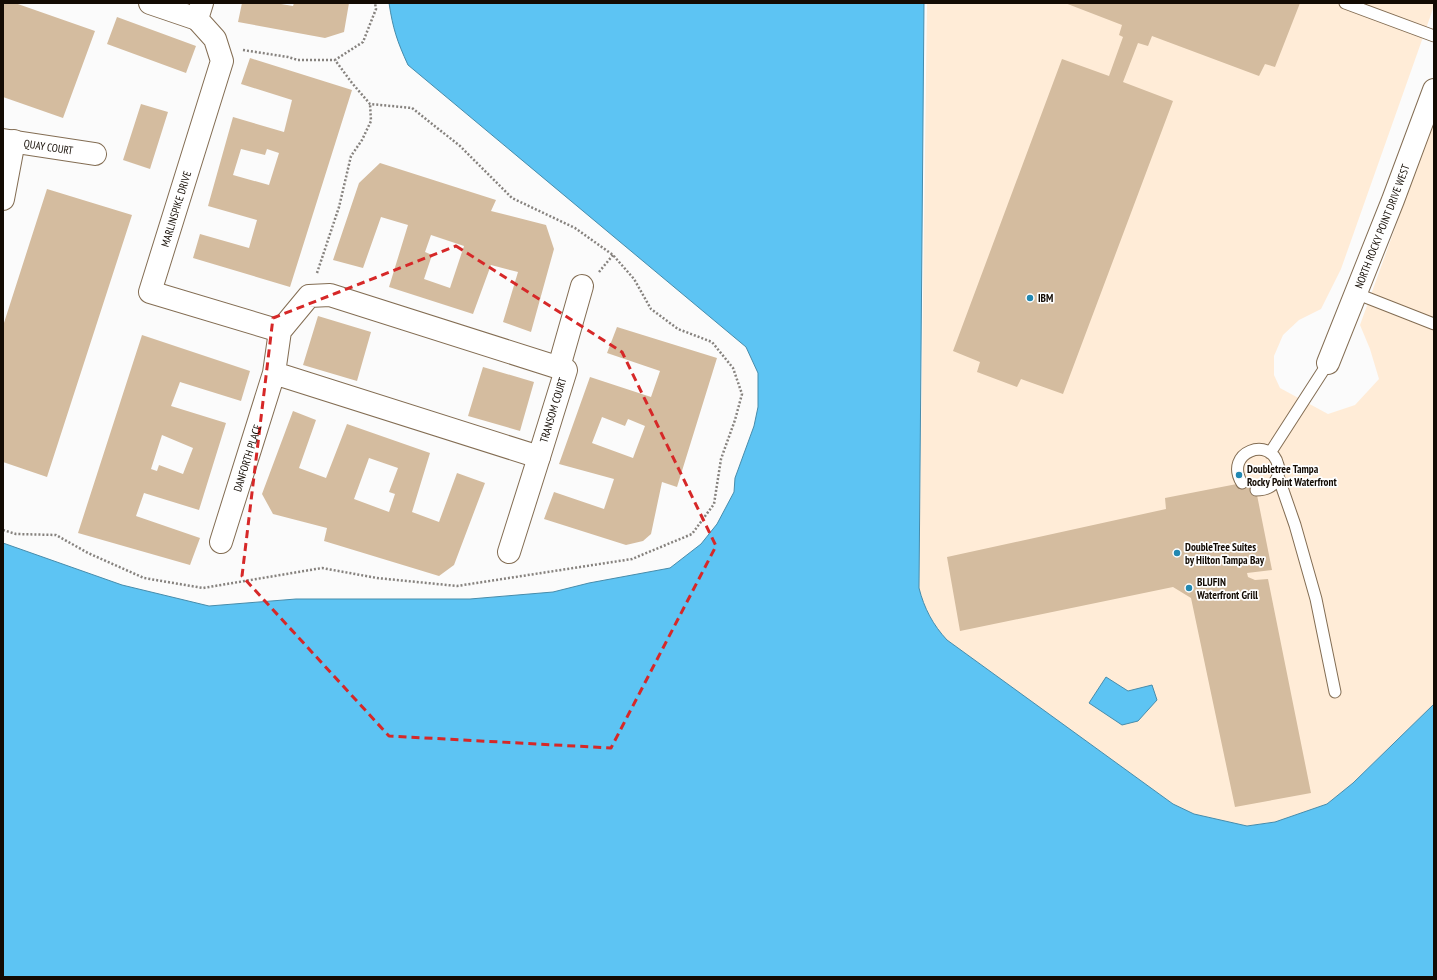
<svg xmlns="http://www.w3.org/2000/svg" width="1437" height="980" viewBox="0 0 1437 980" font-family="'PT Sans Narrow',sans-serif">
  <rect width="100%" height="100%" fill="#fbfbfb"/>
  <path fill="#ffecd7" d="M 927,3 L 1434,3 L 1434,6 L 1341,269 L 1321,309 L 1299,320 L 1283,335 L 1274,356 L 1274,375 L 1280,388 L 1328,414 L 1355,405 L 1379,379 L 1370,349 L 1360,325 L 1434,120 L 1434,704 L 1353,783 L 1327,804 L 1275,822 L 1247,826 L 1194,814 L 1173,804 L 947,640 L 939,631 L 923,604 L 919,588 Z"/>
  <path fill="#5dc4f3" stroke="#478cab" d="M 389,3 L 924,3 L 919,588 C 924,608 933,625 947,640 L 1173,804 L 1194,814 L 1247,826 L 1275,822 L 1327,804 L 1353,783 L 1434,704 L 1434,977 L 3,977 L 3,543 L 122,585 L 209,606 L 296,599 L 470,599 L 553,592 L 589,583 L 670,568 L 701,544 L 717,524 L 734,492 L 735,478 L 754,426 L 758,407 L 758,373 L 746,347 L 408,65 C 397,41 393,29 389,3 Z
    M 1106,677 L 1128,691 L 1152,685 L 1157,700 L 1138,721 L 1122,725 L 1089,703 Z"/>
  <path fill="#d4bc9f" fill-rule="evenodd" d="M 3,3 L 15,3 L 95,31 L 63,118 L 3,97 Z
    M 242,3 L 275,3 L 293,6 L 294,3 L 349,3 L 344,32 L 325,38 L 238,22 Z
    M 1065,3 L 1300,3 L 1275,67 L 1265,64 L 1259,76 L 1152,36 L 1148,46 L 1138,43 L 1123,82 L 1173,101 L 1063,394 L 1021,379 L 1017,387 L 977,372 L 980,362 L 953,351 L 1062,59 L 1109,76 L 1123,37 L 1119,35 L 1122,25 Z
    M 117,17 L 196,46 L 186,73 L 107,44 Z
    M 250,58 L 352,90 L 290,287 L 193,258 L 200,234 L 249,248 L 257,220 L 208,206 L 233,117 L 284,132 L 292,100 L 241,84 ZM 241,149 L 265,155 L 267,149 L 279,153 L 269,185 L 233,175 Z
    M 141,104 L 168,112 L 150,169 L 123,160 Z
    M 380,163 L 496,200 L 491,211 L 546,225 L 554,249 L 531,332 L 503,322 L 518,272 L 491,265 L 473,314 L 389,287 L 408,225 L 381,217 L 363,268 L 333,260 L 359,183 ZM 431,235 L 464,246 L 450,288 L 424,279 L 432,255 L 425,252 Z
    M 47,189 L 132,215 L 47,477 L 3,462 L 3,326 Z
    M 318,316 L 371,332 L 357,381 L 303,365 Z
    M 617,327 L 717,358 L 677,487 L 662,482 L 651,534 L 643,541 L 626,545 L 544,519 L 554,492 L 604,509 L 614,479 L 559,464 L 590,377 L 651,397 L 660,371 L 607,353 ZM 602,417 L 625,426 L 628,419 L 645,426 L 633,458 L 592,443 Z
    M 142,335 L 250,371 L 241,401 L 180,382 L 171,406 L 226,423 L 199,510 L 144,493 L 136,516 L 200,538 L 190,565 L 78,533 ZM 162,435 L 193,448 L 183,474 L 159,465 L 157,471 L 151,469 Z
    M 483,367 L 534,382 L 520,431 L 468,416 Z
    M 293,411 L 316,420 L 299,468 L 326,478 L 347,424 L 430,453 L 412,512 L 439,522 L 457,473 L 485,483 L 454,565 L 439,576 L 324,541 L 327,528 L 273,514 L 262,494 ZM 369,458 L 398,468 L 389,492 L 395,494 L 389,512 L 354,499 Z
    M 1254,480 L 1272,570 L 1247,573 L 1248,577 L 1255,580 L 1268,579 L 1311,793 L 1235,807 L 1191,598 L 1173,587 L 960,631 L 947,557 L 1166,509 L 1165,498 L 1242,483 Z"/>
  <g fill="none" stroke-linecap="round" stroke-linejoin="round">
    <defs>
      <path id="lane" d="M 1345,3 L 1434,36
        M 1355,293 L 1434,324
        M 1270,453 L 1328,363
        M 1278,476 L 1295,525 L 1316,599 L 1335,692
        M 1242,483 C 1223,452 1271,435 1278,465 C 1280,470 1279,475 1276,480 C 1272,488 1264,490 1256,490"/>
      <g id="street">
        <path d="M 150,3 L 197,19"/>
        <path d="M 202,3 L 197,19 L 215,39 L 222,61 L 150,292 L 280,331"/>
        <path id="s1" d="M 3,140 L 95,154"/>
        <path d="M 3,199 L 14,141"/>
        <path id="s2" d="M 1328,363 L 1393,200 L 1434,90"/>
        <path d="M 559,367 L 582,286"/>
        <path id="s3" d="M 221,542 L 274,373 L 280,331 L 309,296 L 330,295 L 566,370 L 539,457 L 274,373"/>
        <path d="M 509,552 L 539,457"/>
      </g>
    </defs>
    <use href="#lane" stroke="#836d53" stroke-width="13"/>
    <use href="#street" stroke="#836d53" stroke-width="24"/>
    <path stroke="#86827e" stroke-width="2.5" stroke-dasharray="2 2" stroke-linecap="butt" d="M 243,50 L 288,57 L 298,60 L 335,60
      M 599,272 L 613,255
      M 317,273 L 339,207 L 351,156 L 362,140 L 371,121 L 370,104
      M 3,530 L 16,534 L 56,535 L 88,553 L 144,578 L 203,588 L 322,568 L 377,578 L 457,586 L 632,559 L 692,534 L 714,504 L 721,459 L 735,420 L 742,394 L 733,368 L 712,342 L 678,329 L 651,309 L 634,279 L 613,255 L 575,228 L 512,198 L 460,146 L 412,108 L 370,104 L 352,83 L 335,60 L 363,42 L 376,9 L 375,3"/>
    <use href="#lane" stroke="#fff" stroke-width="11"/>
    <use href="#street" stroke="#fff" stroke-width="22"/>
  </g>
  <path fill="none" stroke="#d62828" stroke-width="3" stroke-dasharray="8 5" stroke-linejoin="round" d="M 456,246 L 622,352 L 716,546 L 611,748 L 389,736 L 242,576 L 273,318 Z"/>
  <g fill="#2288b1" stroke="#fff" stroke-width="1.5">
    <circle cx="1030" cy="298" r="4"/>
    <circle cx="1239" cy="475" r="4"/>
    <circle cx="1177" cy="553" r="4"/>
    <circle cx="1189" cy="588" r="4"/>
  </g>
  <g text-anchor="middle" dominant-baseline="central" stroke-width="3.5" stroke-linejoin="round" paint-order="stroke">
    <g font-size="11" fill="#130b03" stroke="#fff">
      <text stroke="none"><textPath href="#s1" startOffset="46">QUAY COURT</textPath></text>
      <text transform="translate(176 209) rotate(-73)">MARLINSPIKE DRIVE</text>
      <text stroke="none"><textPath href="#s2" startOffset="147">NORTH ROCKY POINT DRIVE WEST</textPath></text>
      <text transform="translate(553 410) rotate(-73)">TRANSOM COURT</text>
      <text stroke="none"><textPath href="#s3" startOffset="88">DANFORTH PLACE</textPath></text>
    </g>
    <g font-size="11" font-weight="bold" fill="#130b03" stroke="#fff" text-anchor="start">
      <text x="1038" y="298">IBM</text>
      <text x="1247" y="469">Doubletree Tampa<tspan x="1247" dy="13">Rocky Point Waterfront</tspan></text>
      <text x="1185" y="547">DoubleTree Suites<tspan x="1185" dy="13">by Hilton Tampa Bay</tspan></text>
      <text x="1197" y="582">BLUFIN<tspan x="1197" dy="13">Waterfront Grill</tspan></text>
    </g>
  </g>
  <rect width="1437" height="980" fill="none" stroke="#130b03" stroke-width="8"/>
</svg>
